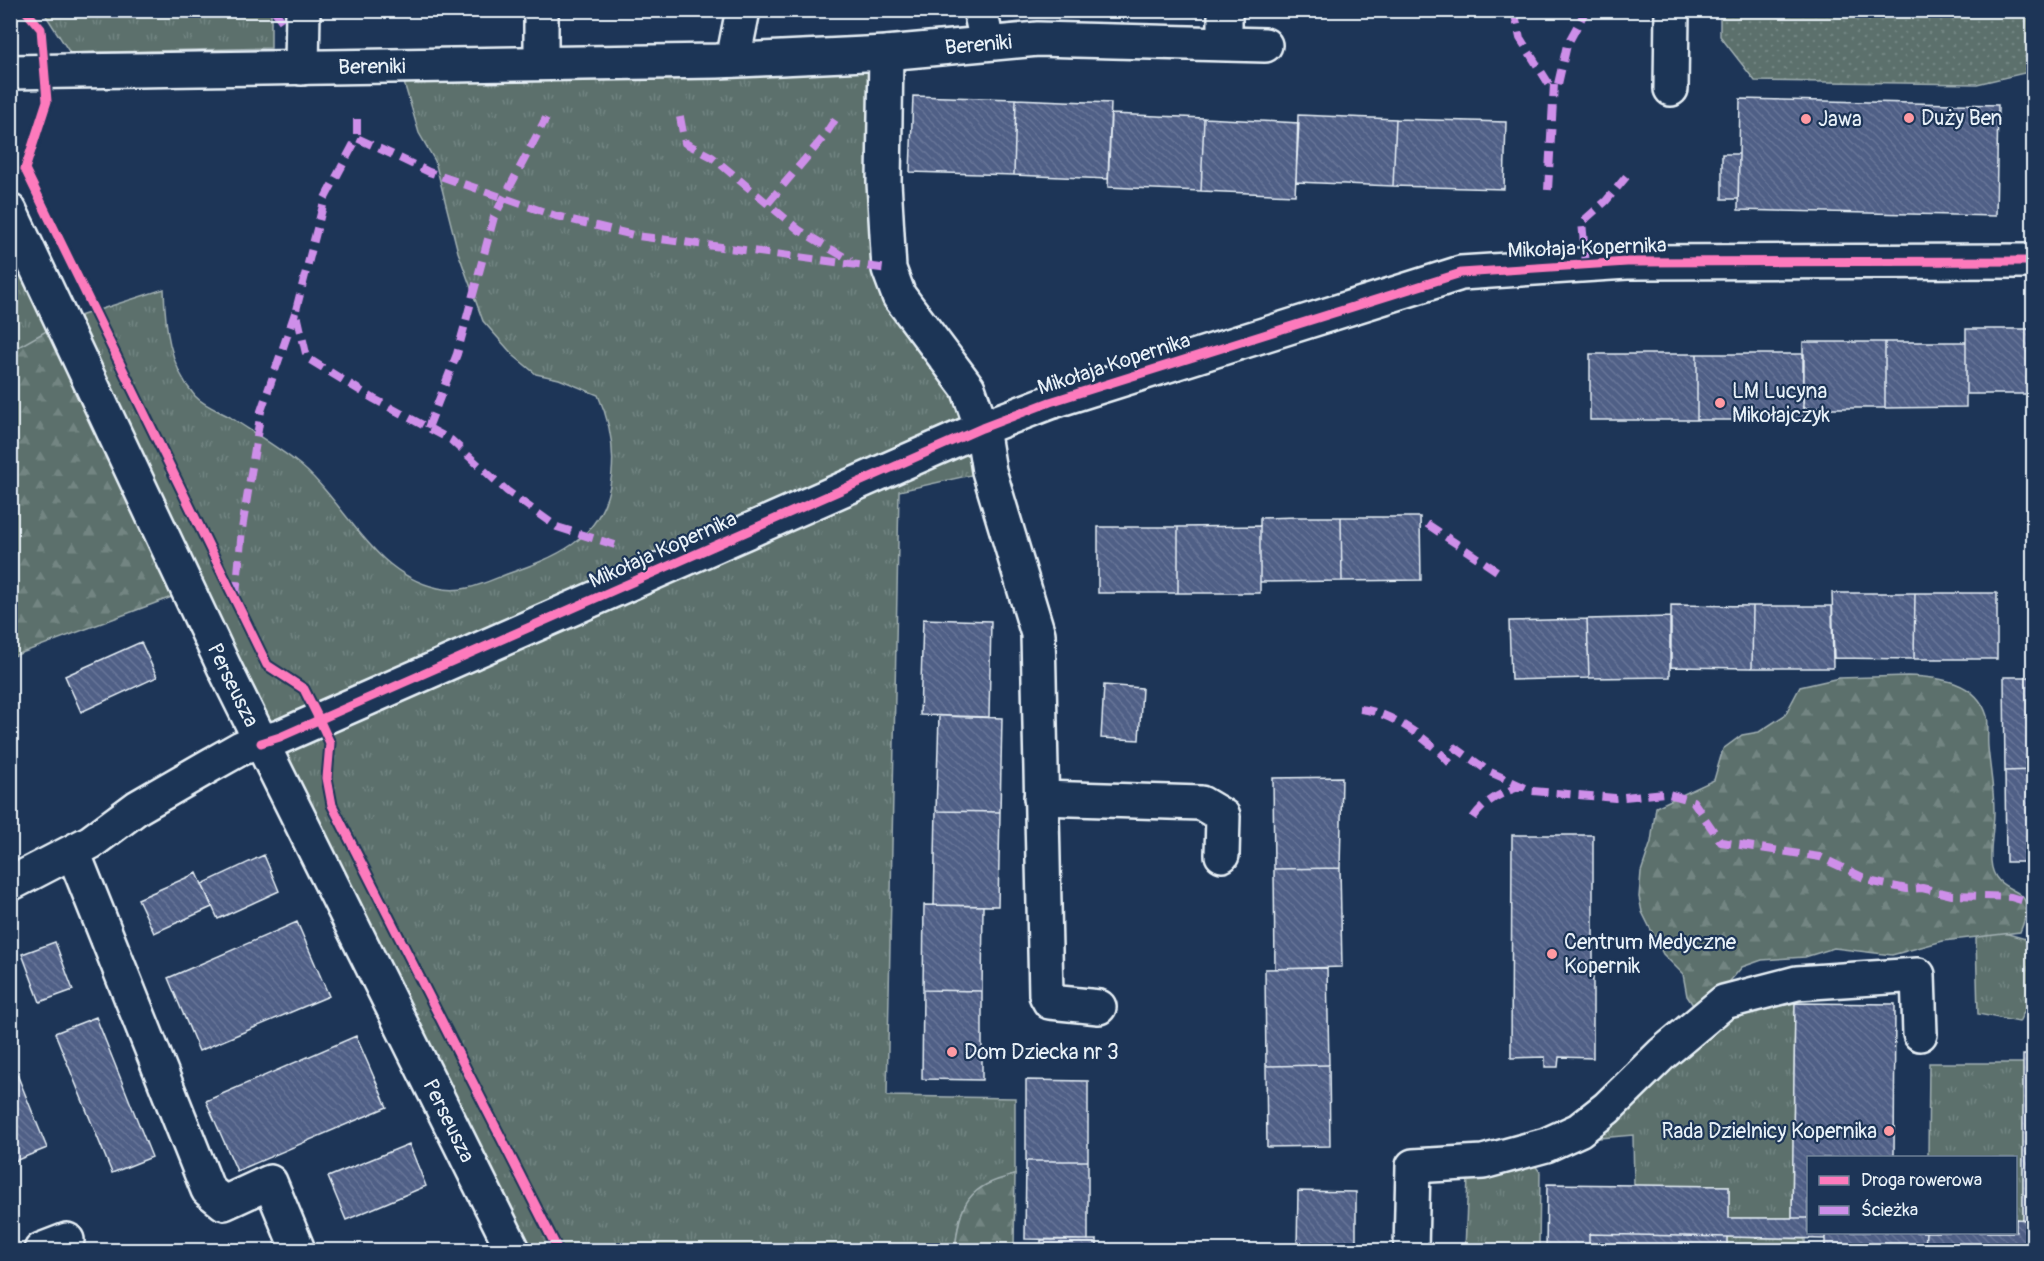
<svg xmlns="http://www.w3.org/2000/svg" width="2044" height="1261" viewBox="0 0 2044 1261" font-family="Pangolin,sans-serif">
  <defs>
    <pattern id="grass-tufts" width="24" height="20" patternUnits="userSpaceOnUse" patternTransform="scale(1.5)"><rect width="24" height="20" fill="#5b706c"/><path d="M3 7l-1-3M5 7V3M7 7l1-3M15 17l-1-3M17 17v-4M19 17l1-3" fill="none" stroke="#738582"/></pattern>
    <pattern id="forest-firs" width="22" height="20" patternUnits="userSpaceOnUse" patternTransform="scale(1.5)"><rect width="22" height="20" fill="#5b706c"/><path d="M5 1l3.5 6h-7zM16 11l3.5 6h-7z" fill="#738582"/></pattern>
    <pattern id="park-dots" width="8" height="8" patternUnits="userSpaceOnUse" patternTransform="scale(1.5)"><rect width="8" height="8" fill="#5b706c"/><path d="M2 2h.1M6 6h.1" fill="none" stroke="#738582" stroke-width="1.8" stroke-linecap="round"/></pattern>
    <pattern id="building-back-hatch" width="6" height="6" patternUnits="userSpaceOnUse" patternTransform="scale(1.5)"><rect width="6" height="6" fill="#4f5f86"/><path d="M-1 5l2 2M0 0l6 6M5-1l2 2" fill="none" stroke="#687698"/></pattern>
  </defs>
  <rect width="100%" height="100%" fill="#1d3557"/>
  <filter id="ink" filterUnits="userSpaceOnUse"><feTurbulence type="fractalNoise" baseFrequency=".0167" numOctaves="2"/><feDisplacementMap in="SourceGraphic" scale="12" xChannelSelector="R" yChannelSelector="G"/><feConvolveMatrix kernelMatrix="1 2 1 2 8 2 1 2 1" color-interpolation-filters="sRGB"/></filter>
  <g filter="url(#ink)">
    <path fill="url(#grass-tufts)" stroke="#a2b0b2" stroke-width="1.5" d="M 43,11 L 271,11 L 271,48 L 70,53 Z
      M 886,53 L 889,269 L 968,388 L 989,471 L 899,491 L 887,1096 L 1015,1098 L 1015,1175 C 999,1179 972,1193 964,1208 C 957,1221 957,1237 955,1250 L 514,1250 L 226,671 L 11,351 L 10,211 L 64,321 L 164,289 C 165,326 169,366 195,396 C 203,405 219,411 230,417 C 251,431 274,445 294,460 C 345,498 369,573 438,588 C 463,594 484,583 507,574 C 530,566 553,558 573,544 C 621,509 620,444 598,395 L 559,379 L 536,374 L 514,356 L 483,321 L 458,252 L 435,161 L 419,133 L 400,69 Z
      M 1983,927 L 2033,941 L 2033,1002 L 2029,1002 L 2019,1022 L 1978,1014 L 1976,939 Z
      M 1795,1003 L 1792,1218 L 1729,1218 L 1729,1186 L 1634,1186 L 1633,1135 L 1587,1139 L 1687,1033 L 1739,1016 Z
      M 1929,1063 L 2024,1063 L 2023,1220 L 2016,1220 L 2016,1158 L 1928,1158 Z
      M 1531,1160 L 1540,1172 L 1539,1250 L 1465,1250 L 1468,1177 Z
      M 1727,1237 L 1805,1239 L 1805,1250 L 1727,1250 Z"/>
    <path fill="url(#forest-firs)" stroke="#a2b0b2" stroke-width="1.5" d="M 64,321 L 193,589 L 11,657 L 11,351 Z
      M 1907,676 C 1938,677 1977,681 1987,716 C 1989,725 1987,737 1988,747 C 1990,769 1994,790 1994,811 C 1994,828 1990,844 1991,861 C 1994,903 2044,877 2020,932 L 1943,941 L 1892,955 L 1834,948 L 1805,957 L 1762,960 L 1742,967 L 1725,987 L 1701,1007 L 1693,1005 L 1687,996 L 1683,974 L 1663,954 L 1642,912 L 1639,897 L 1641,872 L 1651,842 L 1656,807 L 1714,780 L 1723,749 L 1742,735 L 1759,732 L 1785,715 L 1800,687 L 1839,678 Z
      M 1015,1175 L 1014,1250 L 955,1250 C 960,1203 967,1186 1015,1175 Z"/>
    <path fill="url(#park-dots)" stroke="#a2b0b2" stroke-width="1.5" d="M 1720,11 L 2033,11 L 2033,71 L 1977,84 L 1755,81 L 1720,36 Z"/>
    <path fill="url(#building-back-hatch)" stroke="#e8f1f8" stroke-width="1.5" d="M 913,96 L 1016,99 L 1014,175 L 910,172 Z
      M 1016,99 L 1111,103 L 1108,179 L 1014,175 Z
      M 1740,99 L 1998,105 L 1996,216 L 1738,210 Z
      M 1111,114 L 1204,118 L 1201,191 L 1108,187 Z
      M 1298,115 L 1396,119 L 1393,186 L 1296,182 Z
      M 1204,118 L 1299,123 L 1295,195 L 1201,191 Z
      M 1396,119 L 1506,122 L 1504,189 L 1393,186 Z
      M 1722,154 L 1739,154 L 1738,199 L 1722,199 Z
      M 1966,329 L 2034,329 L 2034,394 L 1966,394 Z
      M 1803,342 L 1885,342 L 1885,408 L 1803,408 Z
      M 1885,342 L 1966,342 L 1966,407 L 1885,408 Z
      M 1590,354 L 1697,354 L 1697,420 L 1590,420 Z
      M 1697,354 L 1804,354 L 1804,420 L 1697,420 Z
      M 1298,517 L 1341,517 L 1342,581 L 1260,582 L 1260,518 Z
      M 1341,517 L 1420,517 L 1421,580 L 1342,581 Z
      M 1260,526 L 1260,593 L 1178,593 L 1178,527 Z
      M 1098,527 L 1178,527 L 1178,593 L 1098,593 Z
      M 1832,593 L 1915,593 L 1914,659 L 1834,658 Z
      M 1915,593 L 1997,593 L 1997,659 L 1914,659 Z
      M 1671,605 L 1753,606 L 1752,668 L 1671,667 Z
      M 1753,606 L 1832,606 L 1833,668 L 1752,668 Z
      M 1670,617 L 1670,677 L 1589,678 L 1587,619 Z
      M 923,619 L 991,621 L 989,717 L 920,715 Z
      M 1587,619 L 1589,678 L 1511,680 L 1509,621 Z
      M 141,642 L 157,677 L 81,712 L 65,676 Z
      M 2004,677 L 2034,677 L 2034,770 L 2005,771 Z
      M 1104,685 L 1142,688 L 1139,740 L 1101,738 Z
      M 939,716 L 1002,718 L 1000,812 L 936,811 Z
      M 2034,770 L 2034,862 L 2006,862 L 2005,771 Z
      M 1342,777 L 1340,868 L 1274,869 L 1273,778 Z
      M 936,811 L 1000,812 L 998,906 L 934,905 Z
      M 1512,835 L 1593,835 L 1593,1058 L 1559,1057 L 1558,1067 L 1545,1067 L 1545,1057 L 1511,1058 Z
      M 264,855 L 279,891 L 218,919 L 202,884 Z
      M 1340,868 L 1342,967 L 1275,969 L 1274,869 Z
      M 197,873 L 212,907 L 154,933 L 138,899 Z
      M 924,905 L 983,906 L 982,991 L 923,990 Z
      M 297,922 L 329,996 L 199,1051 L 168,978 Z
      M 55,942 L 73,990 L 40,1002 L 22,954 Z
      M 1327,968 L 1329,1065 L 1266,1066 L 1265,969 Z
      M 923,990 L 982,991 L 982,1080 L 922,1079 Z
      M 1795,1003 L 1895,1004 L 1894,1158 L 1808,1158 L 1808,1218 L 1792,1218 Z
      M 96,1017 L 152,1157 L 112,1173 L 55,1033 Z
      M 356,1036 L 387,1107 L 237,1171 L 206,1101 Z
      M 2023,1055 L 2034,1055 L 2034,1220 L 2023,1220 Z
      M 10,1057 L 47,1148 L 10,1163 Z
      M 1329,1065 L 1330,1146 L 1267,1147 L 1266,1066 Z
      M 1026,1080 L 1088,1081 L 1088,1161 L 1026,1161 Z
      M 409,1144 L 426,1186 L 346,1220 L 328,1177 Z
      M 1026,1161 L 1088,1161 L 1088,1240 L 1025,1239 Z
      M 1547,1184 L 1729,1186 L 1729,1218 L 1808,1218 L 1808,1232 L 1825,1232 L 1825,1239 L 1589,1234 L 1589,1250 L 1546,1250 Z
      M 1298,1191 L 1356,1192 L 1356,1250 L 1297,1250 Z
      M 2016,1219 L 2034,1220 L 2034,1250 L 1925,1250 L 1926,1232 L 2016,1232 Z
      M 1825,1232 L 1926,1232 L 1925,1250 L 1825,1250 Z
      M 1589,1234 L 1727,1237 L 1727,1250 L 1589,1250 Z
      M 1041,1240 L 1097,1240 L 1097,1250 L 1041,1250 Z"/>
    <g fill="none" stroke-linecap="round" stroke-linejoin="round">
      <defs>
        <g id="minor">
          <path d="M 541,10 L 541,63"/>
          <path d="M 980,10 L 987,42"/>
          <path d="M 1225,43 L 1225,10"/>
          <path d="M 886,53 L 884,182 L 889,269 L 899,296 L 968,388 L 982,428 L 989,471 L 1038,634 L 1046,995 L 1050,1002 L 1099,1007"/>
          <path d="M 733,60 L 743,10"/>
          <path d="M 302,68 L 303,10"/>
          <path id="s1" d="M 10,72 L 717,61 L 886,53 L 1038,39 L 1265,45"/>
          <path d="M 1671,89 L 1672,10"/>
          <path id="s2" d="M 10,211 L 226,671 L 513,1250"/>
          <path d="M 1041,798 L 1201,803 L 1223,816 L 1222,855"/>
          <path d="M 73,852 L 208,1190 L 224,1203 L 270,1182 L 298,1250"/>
          <path d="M 10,884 L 91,842 L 138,807 L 209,766 L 241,748 L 280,737 L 982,428 L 1050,402 L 1461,273 L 1627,262 L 2034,261"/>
          <path d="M 41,1250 L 67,1240"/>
          <path d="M 1411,1250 L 1413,1166 L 1483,1162 L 1546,1145 L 1579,1130 L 1607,1108 L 1662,1054 L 1724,1002 L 1797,983 L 1918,975 L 1920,1034"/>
        </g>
      </defs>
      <use href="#minor" stroke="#e8f1f8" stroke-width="38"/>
      <use href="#minor" stroke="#1d3557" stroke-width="33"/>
      <path stroke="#ce8fe9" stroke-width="8" stroke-dasharray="15 8" stroke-linecap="butt" d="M 274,10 L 282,21
        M 1514,10 L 1520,38 L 1549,84
        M 1558,84 L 1567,45 L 1586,10
        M 680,117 L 685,143 L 712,157 L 799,230 L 851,261
        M 357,119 L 357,138
        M 1548,190 L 1554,84
        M 768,203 L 823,138 L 838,115
        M 1586,265 L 1582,222 L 1606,201 L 1631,171
        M 428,428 L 457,354 L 494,217 L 546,118
        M 1427,524 L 1500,573
        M 615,545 L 557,527 L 507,491 L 451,440 L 374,399 L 307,358 L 296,310 L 325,198 L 357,138 L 429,172 L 556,216 L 637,236 L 889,269
        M 236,596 L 242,529 L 261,411 L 296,310
        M 1360,709 C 1392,712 1429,740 1450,763
        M 1453,746 L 1488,771 L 1532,791 L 1615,798 L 1665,793 L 1693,801 L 1721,842 L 1820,857 L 1873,882 L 1907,889 L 1922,888 L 1952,895 L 2011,897 L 2034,904
        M 1473,818 C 1485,800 1502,793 1521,786"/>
      <defs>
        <path id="cycleway" d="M 25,10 L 41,29 L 47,101 L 25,169 L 267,665 L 304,689 L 319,719 L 330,743 L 327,778 L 332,805 L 558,1250
          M 261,743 L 280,737 L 982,428 L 1050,402 L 1461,273 L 1627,262 L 2034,261"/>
      </defs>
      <use href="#cycleway" stroke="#1d3557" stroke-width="13"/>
      <use href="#cycleway" stroke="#fd7abc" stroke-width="9"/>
    </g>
  </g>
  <g fill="#ff9aa2" stroke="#1d3557" stroke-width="2">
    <circle cx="1909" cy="118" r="6"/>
    <circle cx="1806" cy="119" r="6"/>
    <circle cx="1720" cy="403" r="6"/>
    <circle cx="1552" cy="954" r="6"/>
    <circle cx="952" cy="1052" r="6"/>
    <circle cx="1889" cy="1131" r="6"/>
  </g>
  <g text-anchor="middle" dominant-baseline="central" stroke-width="4.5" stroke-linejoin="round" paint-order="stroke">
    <g font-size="21" fill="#e8f1f8" stroke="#1d3557">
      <text stroke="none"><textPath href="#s1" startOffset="969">Bereniki</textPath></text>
      <text stroke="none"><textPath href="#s1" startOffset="362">Bereniki</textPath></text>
      <text transform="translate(1587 248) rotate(-2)">Mikołaja Kopernika</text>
      <text transform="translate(1114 364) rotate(-18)">Mikołaja Kopernika</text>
      <text transform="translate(663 550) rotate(-24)">Mikołaja Kopernika</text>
      <text stroke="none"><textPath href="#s2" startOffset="524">Perseusza</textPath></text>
      <text stroke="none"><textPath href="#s2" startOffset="1010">Perseusza</textPath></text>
    </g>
    <g font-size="21" fill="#e8f1f8" stroke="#1d3557" text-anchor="start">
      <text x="1921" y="118">Duży Ben</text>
      <text x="1818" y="119">Jawa</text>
      <text x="1732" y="391">LM Lucyna<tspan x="1732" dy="24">Mikołajczyk</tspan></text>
      <text x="1564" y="942">Centrum Medyczne<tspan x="1564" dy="24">Kopernik</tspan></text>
      <text x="964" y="1052">Dom Dziecka nr 3</text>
      <text x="1877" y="1131" text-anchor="end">Rada Dzielnicy Kopernika</text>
    </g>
  </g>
  <rect width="2044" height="1261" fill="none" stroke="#1d3557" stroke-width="36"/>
  <rect x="18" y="18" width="2008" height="1225" fill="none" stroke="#e8f1f8" stroke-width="2" filter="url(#ink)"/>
  <rect x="1807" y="1156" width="210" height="78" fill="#1d3557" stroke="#6e8097" stroke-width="1.5"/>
  <rect x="1819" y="1176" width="30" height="9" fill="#fd7abc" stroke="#6e8097" stroke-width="1.5"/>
  <text x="1861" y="1186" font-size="18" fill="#e8f1f8">Droga rowerowa</text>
  <rect x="1819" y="1206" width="30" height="9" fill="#ce8fe9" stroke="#6e8097" stroke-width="1.5"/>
  <text x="1861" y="1216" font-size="18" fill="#e8f1f8">Ścieżka</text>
</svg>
